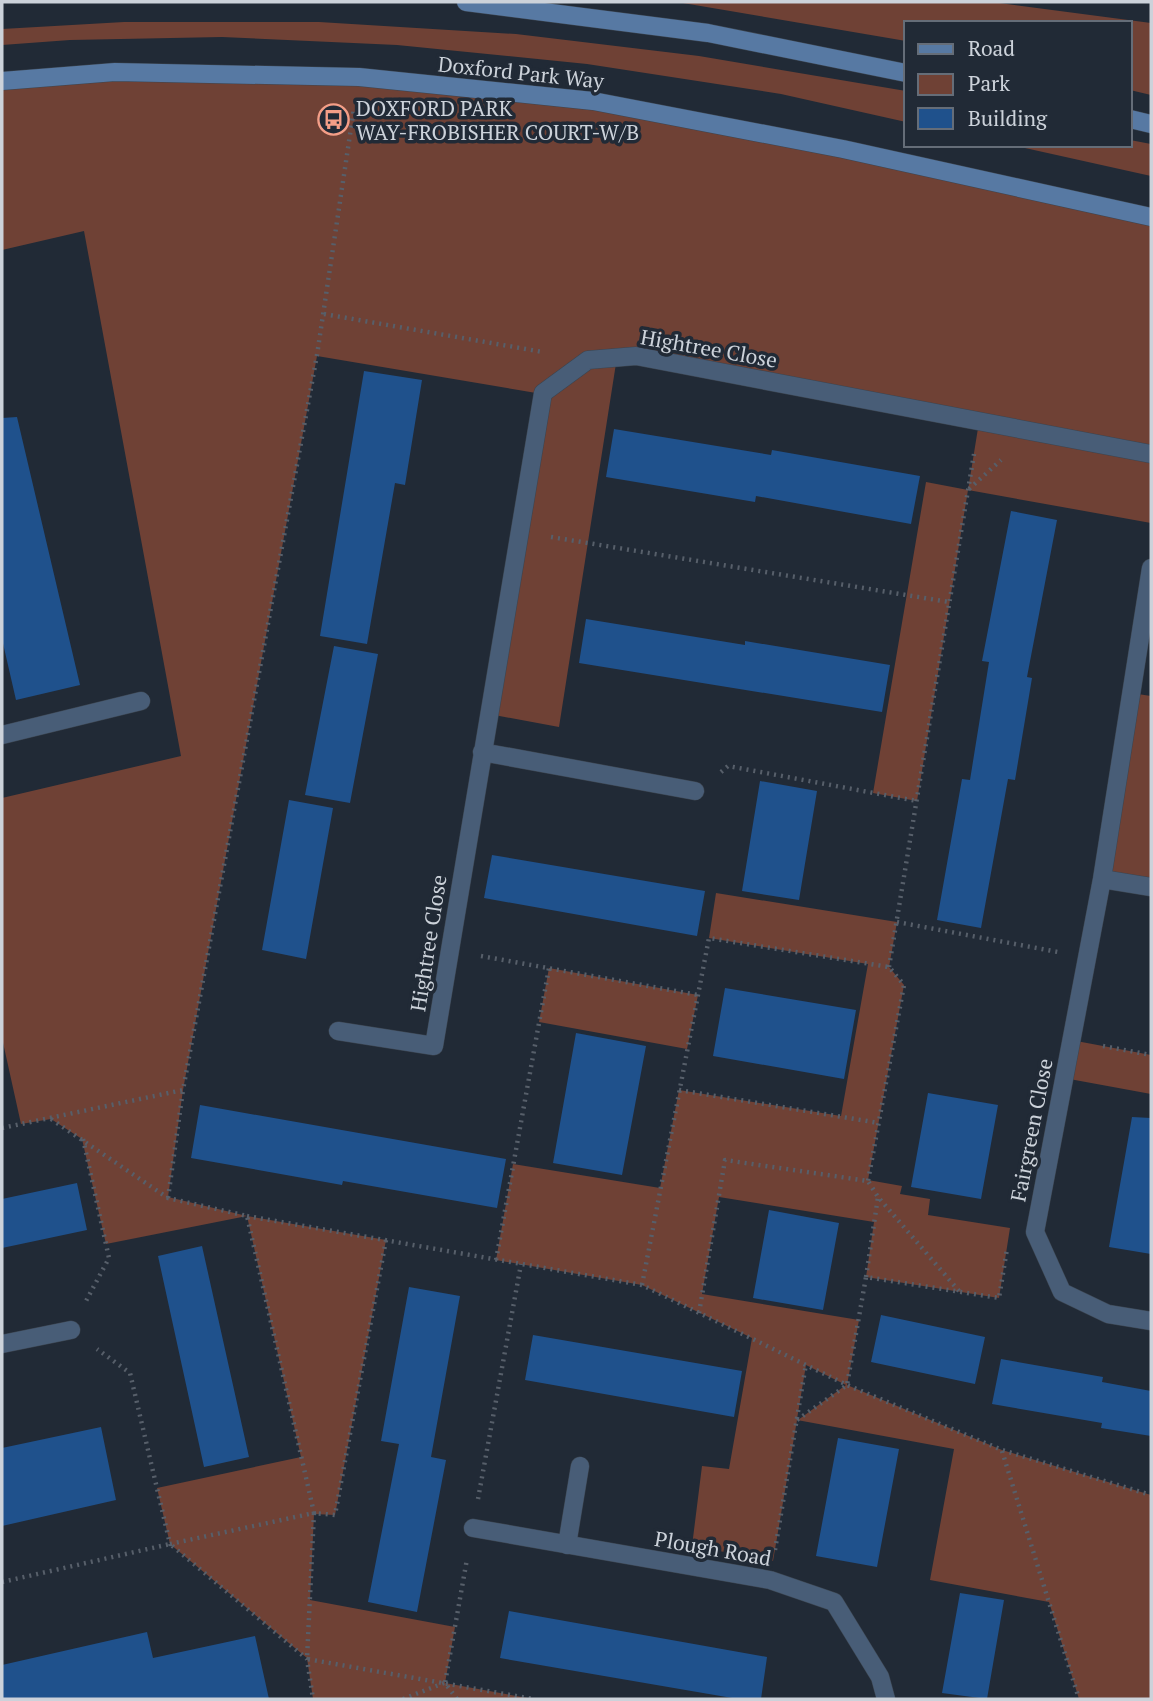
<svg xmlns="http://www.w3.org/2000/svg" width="1153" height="1701" viewBox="0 0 1153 1701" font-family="'PT Serif',serif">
  <rect width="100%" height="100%" fill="#212a36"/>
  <path fill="#6f4135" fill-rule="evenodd" d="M 677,2 L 992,2 L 1151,23 L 1151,95 L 1130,90 L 1130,23 L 906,23 L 906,41 Z
    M 124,22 L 319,22 L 516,34 L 699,56 L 906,91 L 906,122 L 781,94 L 587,64 L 397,45 L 222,37 L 70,40 L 2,45 L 2,29 Z
    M 359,77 L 593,101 L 1151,217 L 1151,523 L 968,490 L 917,801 L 873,793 L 926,482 L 968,490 L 979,422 L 617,357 L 559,727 L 489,714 L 542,394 L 317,356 L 183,1090 L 168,1197 L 247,1216 L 386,1240 L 335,1515 L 314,1514 L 310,1600 L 455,1627 L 445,1683 L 533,1699 L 313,1699 L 307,1658 L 170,1544 L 157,1488 L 301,1457 L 247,1216 L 106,1244 L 82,1139 L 51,1119 L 21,1124 L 2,1038 L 2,798 L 181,756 L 84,231 L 2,250 L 2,81 Z
    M 1130,140 L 1151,144 L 1151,176 L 1012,145 L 1130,145 Z
    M 1131,693 L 1151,696 L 1151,887 L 1102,879 Z
    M 716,893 L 897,922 L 889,967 L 904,985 L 868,1180 L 902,1186 L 900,1194 L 930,1199 L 928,1215 L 1010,1228 L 999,1298 L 866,1277 L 874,1222 L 719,1197 L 702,1294 L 859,1320 L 847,1385 L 1002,1450 L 1151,1495 L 1151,1699 L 1079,1699 L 1049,1602 L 930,1580 L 954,1449 L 797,1420 L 773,1561 L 692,1546 L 702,1466 L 729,1469 L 752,1338 L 642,1285 L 496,1260 L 513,1164 L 660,1188 L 679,1090 L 841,1116 L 868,964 L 709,938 ZM 806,1365 L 846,1385 L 798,1420 L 797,1419 Z
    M 549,968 L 698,995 L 687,1049 L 539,1022 Z
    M 1071,1040 L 1151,1055 L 1151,1094 L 1064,1078 Z"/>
  <path fill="#1f518c" d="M 364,371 L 422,380 L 405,485 L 395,483 L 367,644 L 320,636 Z
    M 17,417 L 80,685 L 16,700 L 2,639 L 2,418 Z
    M 614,429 L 771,455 L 772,450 L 920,476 L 911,524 L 756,496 L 755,502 L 606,477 Z
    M 1011,511 L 1057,520 L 1027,677 L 1032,678 L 1015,780 L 1008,779 L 981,928 L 937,920 L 962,779 L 970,780 L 989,662 L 982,661 Z
    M 586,619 L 745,645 L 745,641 L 890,665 L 882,712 L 579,663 Z
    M 334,646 L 378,654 L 350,803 L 305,795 Z
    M 760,781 L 817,791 L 799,900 L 742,891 Z
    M 289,800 L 333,808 L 306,959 L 262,950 Z
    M 492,855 L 705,891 L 697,936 L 484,898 Z
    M 725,988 L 856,1010 L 844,1079 L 713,1056 Z
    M 576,1033 L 646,1046 L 622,1175 L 553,1163 Z
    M 928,1093 L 998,1105 L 981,1199 L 911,1187 Z
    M 200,1105 L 506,1159 L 497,1208 L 343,1181 L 342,1185 L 191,1158 Z
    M 1132,1117 L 1151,1118 L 1151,1254 L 1109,1247 Z
    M 77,1183 L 87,1230 L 2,1248 L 2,1199 Z
    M 769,1210 L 839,1223 L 823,1310 L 753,1298 Z
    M 202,1246 L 249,1457 L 204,1467 L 158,1256 Z
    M 409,1287 L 460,1296 L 431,1457 L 446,1460 L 417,1612 L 368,1602 L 399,1444 L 381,1441 Z
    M 881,1315 L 985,1337 L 975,1384 L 871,1362 Z
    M 533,1335 L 742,1371 L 734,1417 L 525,1380 Z
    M 1001,1359 L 1103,1377 L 1102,1382 L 1151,1391 L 1151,1436 L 1101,1428 L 1102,1423 L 992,1404 Z
    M 101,1427 L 116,1500 L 2,1526 L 2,1448 Z
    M 838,1438 L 899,1449 L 877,1567 L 816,1556 Z
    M 960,1593 L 1004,1600 L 987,1699 L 942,1693 Z
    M 509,1611 L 767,1657 L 761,1699 L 738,1699 L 500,1658 Z
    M 147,1632 L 153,1658 L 255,1636 L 269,1699 L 2,1699 L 2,1665 Z"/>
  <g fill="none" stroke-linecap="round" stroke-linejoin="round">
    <defs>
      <path id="lane" d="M 2,735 L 141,701"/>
      <path id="street" d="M 1151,568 L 1102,879 L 1035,1232 L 1062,1292 L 1108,1314 L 1151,1321
        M 482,752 L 695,791
        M 1102,879 L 1151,887
        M 338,1031 L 434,1046 L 543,393 L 588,360 L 636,356 L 1151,454
        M 2,1344 L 71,1330
        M 473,1528 L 770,1580 L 834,1602 L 880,1677 L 886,1699
        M 567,1545 L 580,1466"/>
      <path id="secondary" d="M 466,2 L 708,33 L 906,73
        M 2,81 L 115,72 L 359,77 L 593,101 L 843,149 L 1151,217
        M 1130,119 L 1151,124"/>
    </defs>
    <use href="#lane" stroke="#3c4550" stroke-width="19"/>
    <use href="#street" stroke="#3c4550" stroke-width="19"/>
    <use href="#secondary" stroke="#3c4550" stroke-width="19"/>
    <path stroke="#575f6a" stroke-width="4.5" stroke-dasharray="2 5" stroke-linecap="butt" d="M 324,314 L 543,352
      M 969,489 L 1001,460
      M 551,537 L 949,602
      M 721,772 L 728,766 L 917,801
      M 897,922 L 1058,952
      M 481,956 L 698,995
      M 889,967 L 974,454
      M 1103,1046 L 1151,1055
      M 679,1090 L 879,1123
      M 51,1119 L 168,1198 L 247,1216 L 314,1513 L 170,1544 L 130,1373 L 97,1349
      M 2,1128 L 183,1090 L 317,355 L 354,108
      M 83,1139 L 109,1258 L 86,1301
      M 168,1198 L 183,1090
      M 247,1216 L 642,1285 L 847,1385 L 1002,1450 L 1151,1495
      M 386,1240 L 335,1515 L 314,1513 L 307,1659 L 533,1699
      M 496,1260 L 549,968
      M 866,1277 L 878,1197 L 959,1291
      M 642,1285 L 709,938 L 889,967 L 904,985 L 868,1181
      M 699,1313 L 725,1160 L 868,1181 L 878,1197
      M 797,1420 L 847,1385 L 866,1277 L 999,1298 L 1007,1249
      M 1002,1451 L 1079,1699
      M 478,1499 L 521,1264
      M 775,1550 L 806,1364
      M 2,1582 L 170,1544 L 307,1659 L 313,1699
      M 403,1699 L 444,1683
      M 457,1699 L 445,1683 L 467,1559"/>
    <use href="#lane" stroke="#485d77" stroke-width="18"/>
    <use href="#street" stroke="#485d77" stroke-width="18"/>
    <use href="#secondary" stroke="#5779a3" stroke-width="18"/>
  </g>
  <defs>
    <symbol id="bus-ring" viewBox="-11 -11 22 22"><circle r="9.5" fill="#212a36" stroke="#f49e87" stroke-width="1.5"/><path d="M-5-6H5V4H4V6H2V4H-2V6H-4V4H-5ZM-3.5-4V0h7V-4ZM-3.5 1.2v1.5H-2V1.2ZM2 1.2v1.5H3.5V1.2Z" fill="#f49e87"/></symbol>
  </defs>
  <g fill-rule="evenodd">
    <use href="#bus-ring" x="316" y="102" width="35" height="35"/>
  </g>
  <g text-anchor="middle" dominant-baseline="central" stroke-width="7" stroke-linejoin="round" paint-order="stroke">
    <g font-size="21" fill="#ccd2da" stroke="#212a36">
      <text transform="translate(521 72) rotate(6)">Doxford Park Way</text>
      <text transform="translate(709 348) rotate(10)">Hightree Close</text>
      <text transform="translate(428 943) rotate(-81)">Hightree Close</text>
      <text transform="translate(1031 1130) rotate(-79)">Fairgreen Close</text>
      <text transform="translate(713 1548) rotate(10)">Plough Road</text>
    </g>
    <g font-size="21" fill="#ccd2da" stroke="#212a36" text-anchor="start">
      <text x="356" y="108">DOXFORD PARK<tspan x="356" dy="24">WAY-FROBISHER COURT-W/B</tspan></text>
    </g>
  </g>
  <rect width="1153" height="1701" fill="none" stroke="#ccd2da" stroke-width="7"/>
  <rect x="904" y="21" width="228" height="126" fill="#212a36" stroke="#656d78" stroke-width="2"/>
  <rect x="918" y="44" width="35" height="10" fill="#5779a3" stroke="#656d78" stroke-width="2"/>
  <text x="968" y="56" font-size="21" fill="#ccd2da">Road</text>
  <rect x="918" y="74" width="35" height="21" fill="#6f4135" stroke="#656d78" stroke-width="2"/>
  <text x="968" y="91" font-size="21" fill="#ccd2da">Park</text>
  <rect x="918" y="108" width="35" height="21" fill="#1f518c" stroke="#656d78" stroke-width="2"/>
  <text x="968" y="126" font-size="21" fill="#ccd2da">Building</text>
</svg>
